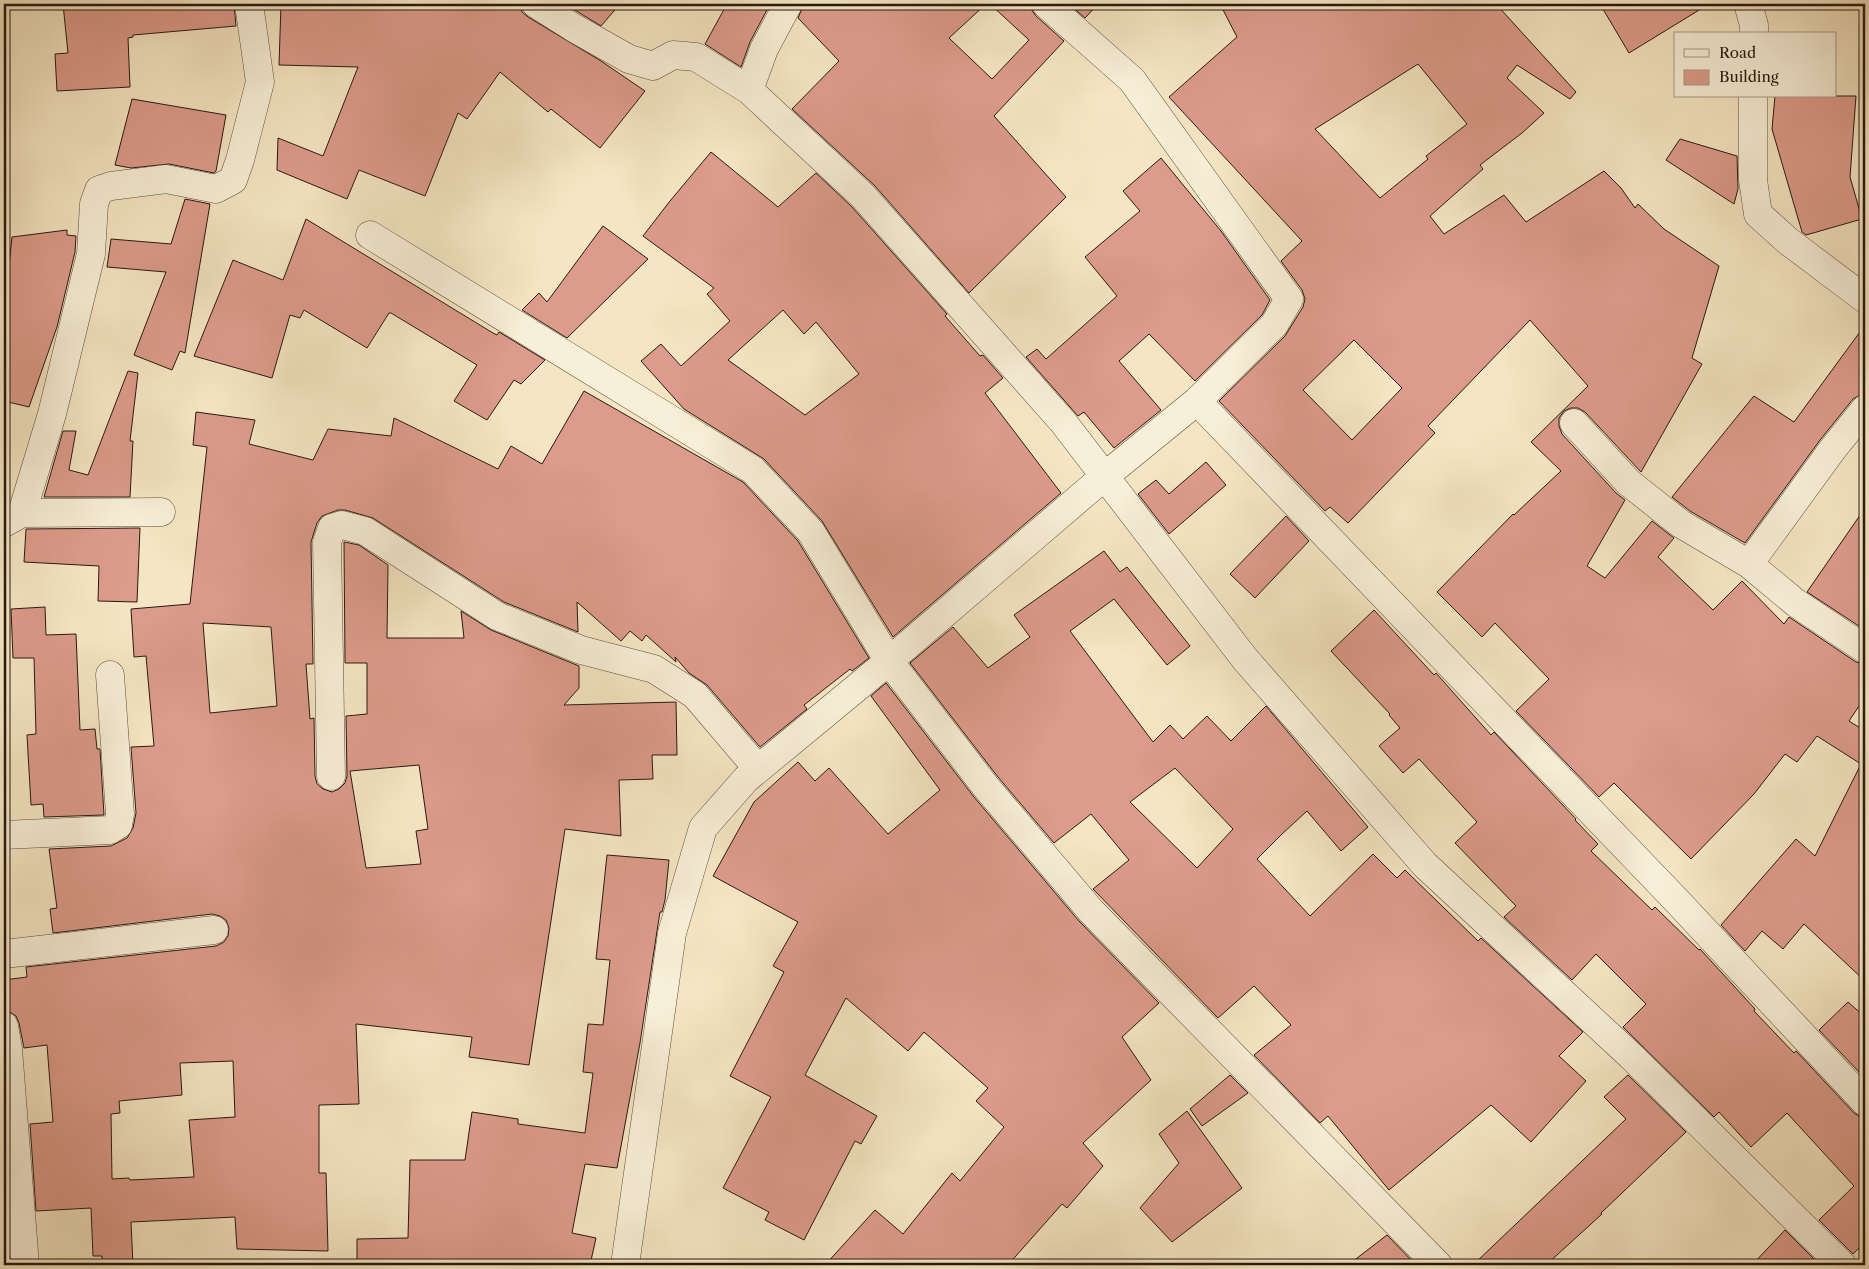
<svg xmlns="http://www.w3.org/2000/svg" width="1869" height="1269" viewBox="0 0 1869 1269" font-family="'Libre Caslon Text',serif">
  <rect width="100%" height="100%" fill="#f5e6c3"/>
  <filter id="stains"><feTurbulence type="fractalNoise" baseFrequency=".004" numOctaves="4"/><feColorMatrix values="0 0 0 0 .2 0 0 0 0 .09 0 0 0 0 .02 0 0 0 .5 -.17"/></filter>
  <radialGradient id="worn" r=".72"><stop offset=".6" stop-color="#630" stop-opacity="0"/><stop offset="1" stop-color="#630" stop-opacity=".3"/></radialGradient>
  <path fill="#dd9b8b" stroke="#281912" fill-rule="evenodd" d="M 63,4 L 130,4 L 131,9 L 184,4 L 234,4 L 236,26 L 133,35 L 133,37 L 128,38 L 130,87 L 57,91 L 55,54 L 68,53 Z
    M 281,4 L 520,4 L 522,12 L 528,17 L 601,61 L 645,91 L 600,148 L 551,109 L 548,112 L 500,72 L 467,119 L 458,113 L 425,196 L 359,170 L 347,199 L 277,170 L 278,138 L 323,156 L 358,67 L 279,65 Z
    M 565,4 L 620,4 L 601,26 Z
    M 727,4 L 770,4 L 750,42 L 741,67 L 705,44 Z
    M 804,4 L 986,4 L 949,38 L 992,79 L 1029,40 L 990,4 L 1031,4 L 1031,9 L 1036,16 L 1064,41 L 994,116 L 1066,197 L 969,293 L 875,186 L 792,109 L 839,61 L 798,18 Z
    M 1069,4 L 1098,4 L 1085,18 Z
    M 1220,4 L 1496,4 L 1576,92 L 1570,99 L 1517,65 L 1507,78 L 1544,113 L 1522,133 L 1480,165 L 1483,169 L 1430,216 L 1444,234 L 1504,195 L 1526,222 L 1604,171 L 1621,188 L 1635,208 L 1638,204 L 1664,229 L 1719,266 L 1692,358 L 1702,364 L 1641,472 L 1585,412 L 1578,408 L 1571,408 L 1564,411 L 1559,418 L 1559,426 L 1562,434 L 1616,493 L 1625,500 L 1587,566 L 1605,578 L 1652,521 L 1674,538 L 1658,557 L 1713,610 L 1742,581 L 1784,624 L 1789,617 L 1856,662 L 1865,664 L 1865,697 L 1849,721 L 1865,731 L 1865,981 L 1804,924 L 1783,949 L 1762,931 L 1745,951 L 1721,925 L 1796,839 L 1815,856 L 1861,764 L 1817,736 L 1797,762 L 1785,754 L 1754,794 L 1691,859 L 1614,783 L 1599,797 L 1516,711 L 1549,679 L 1495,623 L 1482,637 L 1437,592 L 1513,514 L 1514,515 L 1561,471 L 1531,442 L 1588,386 L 1530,320 L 1428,426 L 1435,433 L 1348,523 L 1330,507 L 1325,511 L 1219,401 L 1285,336 L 1303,307 L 1305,299 L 1302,290 L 1281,261 L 1302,241 L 1169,97 L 1237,37 ZM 1418,64 L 1467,124 L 1426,156 L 1428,159 L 1380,198 L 1315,129 ZM 1354,340 L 1402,388 L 1352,440 L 1303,390 Z
    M 1600,4 L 1709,4 L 1629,53 Z
    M 1775,96 L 1856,96 L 1850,177 L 1862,219 L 1806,235 L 1802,232 L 1772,129 Z
    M 132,99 L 226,115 L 216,171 L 214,173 L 169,164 L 131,168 L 115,165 Z
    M 1680,139 L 1737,156 L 1738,189 L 1734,204 L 1666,160 Z
    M 711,152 L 778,207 L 816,173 L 852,207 L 947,314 L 945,316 L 980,356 L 983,355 L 1003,378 L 985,393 L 1061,493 L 893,637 L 822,521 L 764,459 L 684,409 L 641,361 L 661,344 L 681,366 L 730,321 L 707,294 L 714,288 L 643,236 L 670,201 ZM 783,310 L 804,334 L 816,322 L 859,374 L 805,415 L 728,360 Z
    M 1161,158 L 1221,231 L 1270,300 L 1262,315 L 1195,381 L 1149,334 L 1119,361 L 1161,410 L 1114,448 L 1084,412 L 1078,416 L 1026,357 L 1037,349 L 1046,359 L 1117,296 L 1085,257 L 1140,211 L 1123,191 Z
    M 185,199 L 210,204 L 185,353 L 180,351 L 172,370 L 134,355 L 166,272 L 107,267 L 111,239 L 171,244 Z
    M 306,219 L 493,333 L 497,335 L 499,332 L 545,360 L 521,384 L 514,380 L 487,420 L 454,401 L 477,365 L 391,313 L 389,313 L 367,348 L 304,310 L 300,318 L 290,315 L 272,378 L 194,356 L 233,260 L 283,280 Z
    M 603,226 L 648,259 L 567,338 L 522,310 L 539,293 L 547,302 Z
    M 67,230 L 67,235 L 76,236 L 75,252 L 57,327 L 29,407 L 4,401 L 4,315 L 12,237 Z
    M 1865,325 L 1865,389 L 1862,394 L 1853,399 L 1820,440 L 1745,543 L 1690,511 L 1672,497 L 1753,397 L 1754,396 L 1794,422 Z
    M 128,371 L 138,373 L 130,441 L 133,441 L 130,497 L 44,497 L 63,431 L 76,431 L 69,470 L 88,475 Z
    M 584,391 L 743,482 L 798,541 L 869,658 L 852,671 L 850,669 L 804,705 L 807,709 L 760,747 L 707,685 L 689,673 L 675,657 L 676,662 L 646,635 L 642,641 L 630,631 L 621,641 L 577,602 L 578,632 L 504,602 L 373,518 L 345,510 L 338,510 L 322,516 L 317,523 L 311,542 L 313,664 L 306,664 L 310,719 L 314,718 L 315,776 L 317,784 L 323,789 L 332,792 L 339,789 L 345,783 L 347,776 L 346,716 L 367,714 L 367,663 L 345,663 L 344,542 L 359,545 L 388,565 L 387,638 L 464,638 L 461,611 L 491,630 L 579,666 L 579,688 L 564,705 L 676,702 L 677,755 L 652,755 L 653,779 L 619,780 L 621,836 L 565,829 L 529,1065 L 469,1057 L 472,1037 L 356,1024 L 359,1104 L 319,1105 L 319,1173 L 326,1173 L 328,1251 L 237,1249 L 235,1217 L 131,1222 L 133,1265 L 102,1265 L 102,1256 L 93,1256 L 91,1208 L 36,1211 L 30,1124 L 53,1122 L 47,1045 L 24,1048 L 19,1023 L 16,1016 L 8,1011 L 4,980 L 27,977 L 26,967 L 216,946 L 224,942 L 228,936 L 229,928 L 226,920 L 220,916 L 212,914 L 53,933 L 50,909 L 57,908 L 49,849 L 111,846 L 127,838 L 133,828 L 136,813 L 131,747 L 154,746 L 146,656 L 134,657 L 131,609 L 190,604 L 207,447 L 193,445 L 196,412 L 255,420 L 249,444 L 313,460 L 328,429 L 391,436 L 394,418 L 498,469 L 511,446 L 542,464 ZM 203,623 L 271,627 L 277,706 L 210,713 ZM 419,765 L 428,829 L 416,831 L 421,864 L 366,868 L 350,771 ZM 233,1061 L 235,1117 L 189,1120 L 194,1177 L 130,1180 L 129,1178 L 112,1179 L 111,1114 L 120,1113 L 119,1101 L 182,1095 L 180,1063 Z
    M 1206,462 L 1226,485 L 1169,534 L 1138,494 L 1156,480 L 1169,494 Z
    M 1865,508 L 1865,630 L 1807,592 Z
    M 1286,516 L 1309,541 L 1255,598 L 1230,574 Z
    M 140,528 L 137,602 L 98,601 L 99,566 L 24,562 L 26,529 Z
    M 1104,551 L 1120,572 L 1127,567 L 1190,646 L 1167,665 L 1114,599 L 1070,631 L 1153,742 L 1170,725 L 1183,739 L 1207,716 L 1231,741 L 1266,706 L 1368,827 L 1341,851 L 1307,811 L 1282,834 L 1257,859 L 1310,916 L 1373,854 L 1397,878 L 1405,870 L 1478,941 L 1481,938 L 1583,1032 L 1559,1056 L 1586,1081 L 1531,1142 L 1491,1105 L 1389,1190 L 1328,1116 L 1320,1123 L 1254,1055 L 1291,1025 L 1254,986 L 1218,1018 L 1093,889 L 1129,860 L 1091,814 L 1054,843 L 998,777 L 910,663 L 953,627 L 988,668 L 1030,637 L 1014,615 ZM 1175,768 L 1233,829 L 1197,868 L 1130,802 Z
    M 45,607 L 46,635 L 76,634 L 80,730 L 95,729 L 97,749 L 100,749 L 104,815 L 44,817 L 43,804 L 31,805 L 27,735 L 36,734 L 34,658 L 13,658 L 11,609 Z
    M 1374,610 L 1434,675 L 1436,673 L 1491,735 L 1494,732 L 1576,819 L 1575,820 L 1598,844 L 1591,851 L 1652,910 L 1655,907 L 1699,950 L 1700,949 L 1755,1009 L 1754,1011 L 1794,1053 L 1796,1051 L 1854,1113 L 1860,1117 L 1865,1117 L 1865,1242 L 1853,1254 L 1819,1220 L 1854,1186 L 1787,1113 L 1751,1147 L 1719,1112 L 1714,1117 L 1623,1027 L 1646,1004 L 1596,954 L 1572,980 L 1504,917 L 1516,906 L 1455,843 L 1477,822 L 1419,759 L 1403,773 L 1379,746 L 1400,728 L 1389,715 L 1390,714 L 1331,651 Z
    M 886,683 L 974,797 L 1079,921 L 1159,1003 L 1122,1037 L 1151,1080 L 1083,1143 L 1103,1166 L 1067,1208 L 1062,1204 L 1008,1265 L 825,1265 L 875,1210 L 903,1234 L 952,1173 L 960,1181 L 1004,1127 L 976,1101 L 988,1088 L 924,1032 L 908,1051 L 846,998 L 805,1075 L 877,1116 L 861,1144 L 855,1141 L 804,1240 L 765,1220 L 769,1212 L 723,1188 L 771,1097 L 730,1076 L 784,972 L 773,966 L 798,922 L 713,876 L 754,802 L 798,762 L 815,781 L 829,768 L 888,834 L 940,790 L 871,696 Z
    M 607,855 L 669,860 L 665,900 L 662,912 L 660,912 L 657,931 L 640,1043 L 617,1168 L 585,1164 L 572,1233 L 596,1238 L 590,1265 L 357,1265 L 357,1239 L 408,1238 L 410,1160 L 465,1160 L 472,1112 L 518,1119 L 518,1124 L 585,1133 L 593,1073 L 583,1072 L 588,1024 L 603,1025 L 610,960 L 596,959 Z
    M 1848,1002 L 1865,1017 L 1865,1067 L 1860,1073 L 1819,1030 Z
    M 1230,1075 L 1248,1093 L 1202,1126 L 1190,1109 Z
    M 1628,1075 L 1686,1132 L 1601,1213 L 1602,1214 L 1546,1265 L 1473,1265 L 1626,1119 L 1604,1097 Z
    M 1187,1111 L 1242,1188 L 1172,1242 L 1140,1208 L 1179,1163 L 1159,1134 Z
    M 1785,1230 L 1820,1265 L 1752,1265 Z
    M 1387,1235 L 1416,1265 L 1348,1265 Z"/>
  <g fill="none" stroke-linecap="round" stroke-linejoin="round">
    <defs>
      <path id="street" d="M 536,4 L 574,28 L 629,59 L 653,66 L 673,55 L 696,57 L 749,90 L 863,196 L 1063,422 L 1245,659 L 1425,865 L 1631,1056 L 1842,1265
        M 1748,4 L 1754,25 L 1754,34
        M 749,90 L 764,49 L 788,4
        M 1753,96 L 1753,180 L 1758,214 L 1788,241 L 1865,299
        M 370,235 L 753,470 L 811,532 L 889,661 L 986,787 L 1091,911 L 1438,1265
        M 1197,401 L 1677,901 L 1865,1102
        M 1574,423 L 1628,482 L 1681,524 L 1749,564 L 1796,603 L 1865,649
        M 22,513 L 161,512
        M 4,523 L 22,513 L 52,414 L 91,254 L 94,204 L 99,190 L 111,186 L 166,179 L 216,189 L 233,180 L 240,160 L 260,82 L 249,4
        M 1749,564 L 1832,450 L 1865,409
        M 331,776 L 327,542 L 332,528 L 342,525 L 365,531 L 497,616 L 581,650 L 654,669 L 695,695 L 758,769
        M 4,835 L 110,830 L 118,825 L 120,814 L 110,675
        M 4,954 L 214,930
        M 4,1026 L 8,1049 L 25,1265
        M 625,1265 L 672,933 L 703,828 L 746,779 L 889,661 L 1105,476 L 1197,401 L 1274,325 L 1289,299 L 1132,80 L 1046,4"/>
    </defs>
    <use href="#street" stroke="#5b4c3e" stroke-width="29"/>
    <use href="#street" stroke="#f8efd8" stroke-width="28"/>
  </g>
  <rect width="1869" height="1269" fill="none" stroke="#f5e6c3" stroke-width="20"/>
  <rect x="5" y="5" width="1859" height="1259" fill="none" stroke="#281912" stroke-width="2.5"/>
  <rect x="10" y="10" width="1849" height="1249" fill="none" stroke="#281912"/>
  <rect x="1674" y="32" width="162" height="65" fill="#f8efd8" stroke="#a59989"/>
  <rect x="1684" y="49" width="25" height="8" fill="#f8efd8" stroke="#a59989"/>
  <text x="1719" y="58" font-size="15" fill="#281912">Road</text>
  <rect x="1684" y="70" width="25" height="15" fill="#dd9b8b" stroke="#a59989"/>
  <text x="1719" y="82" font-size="15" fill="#281912">Building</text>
  <rect width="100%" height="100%" filter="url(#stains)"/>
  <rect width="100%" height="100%" fill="url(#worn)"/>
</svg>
